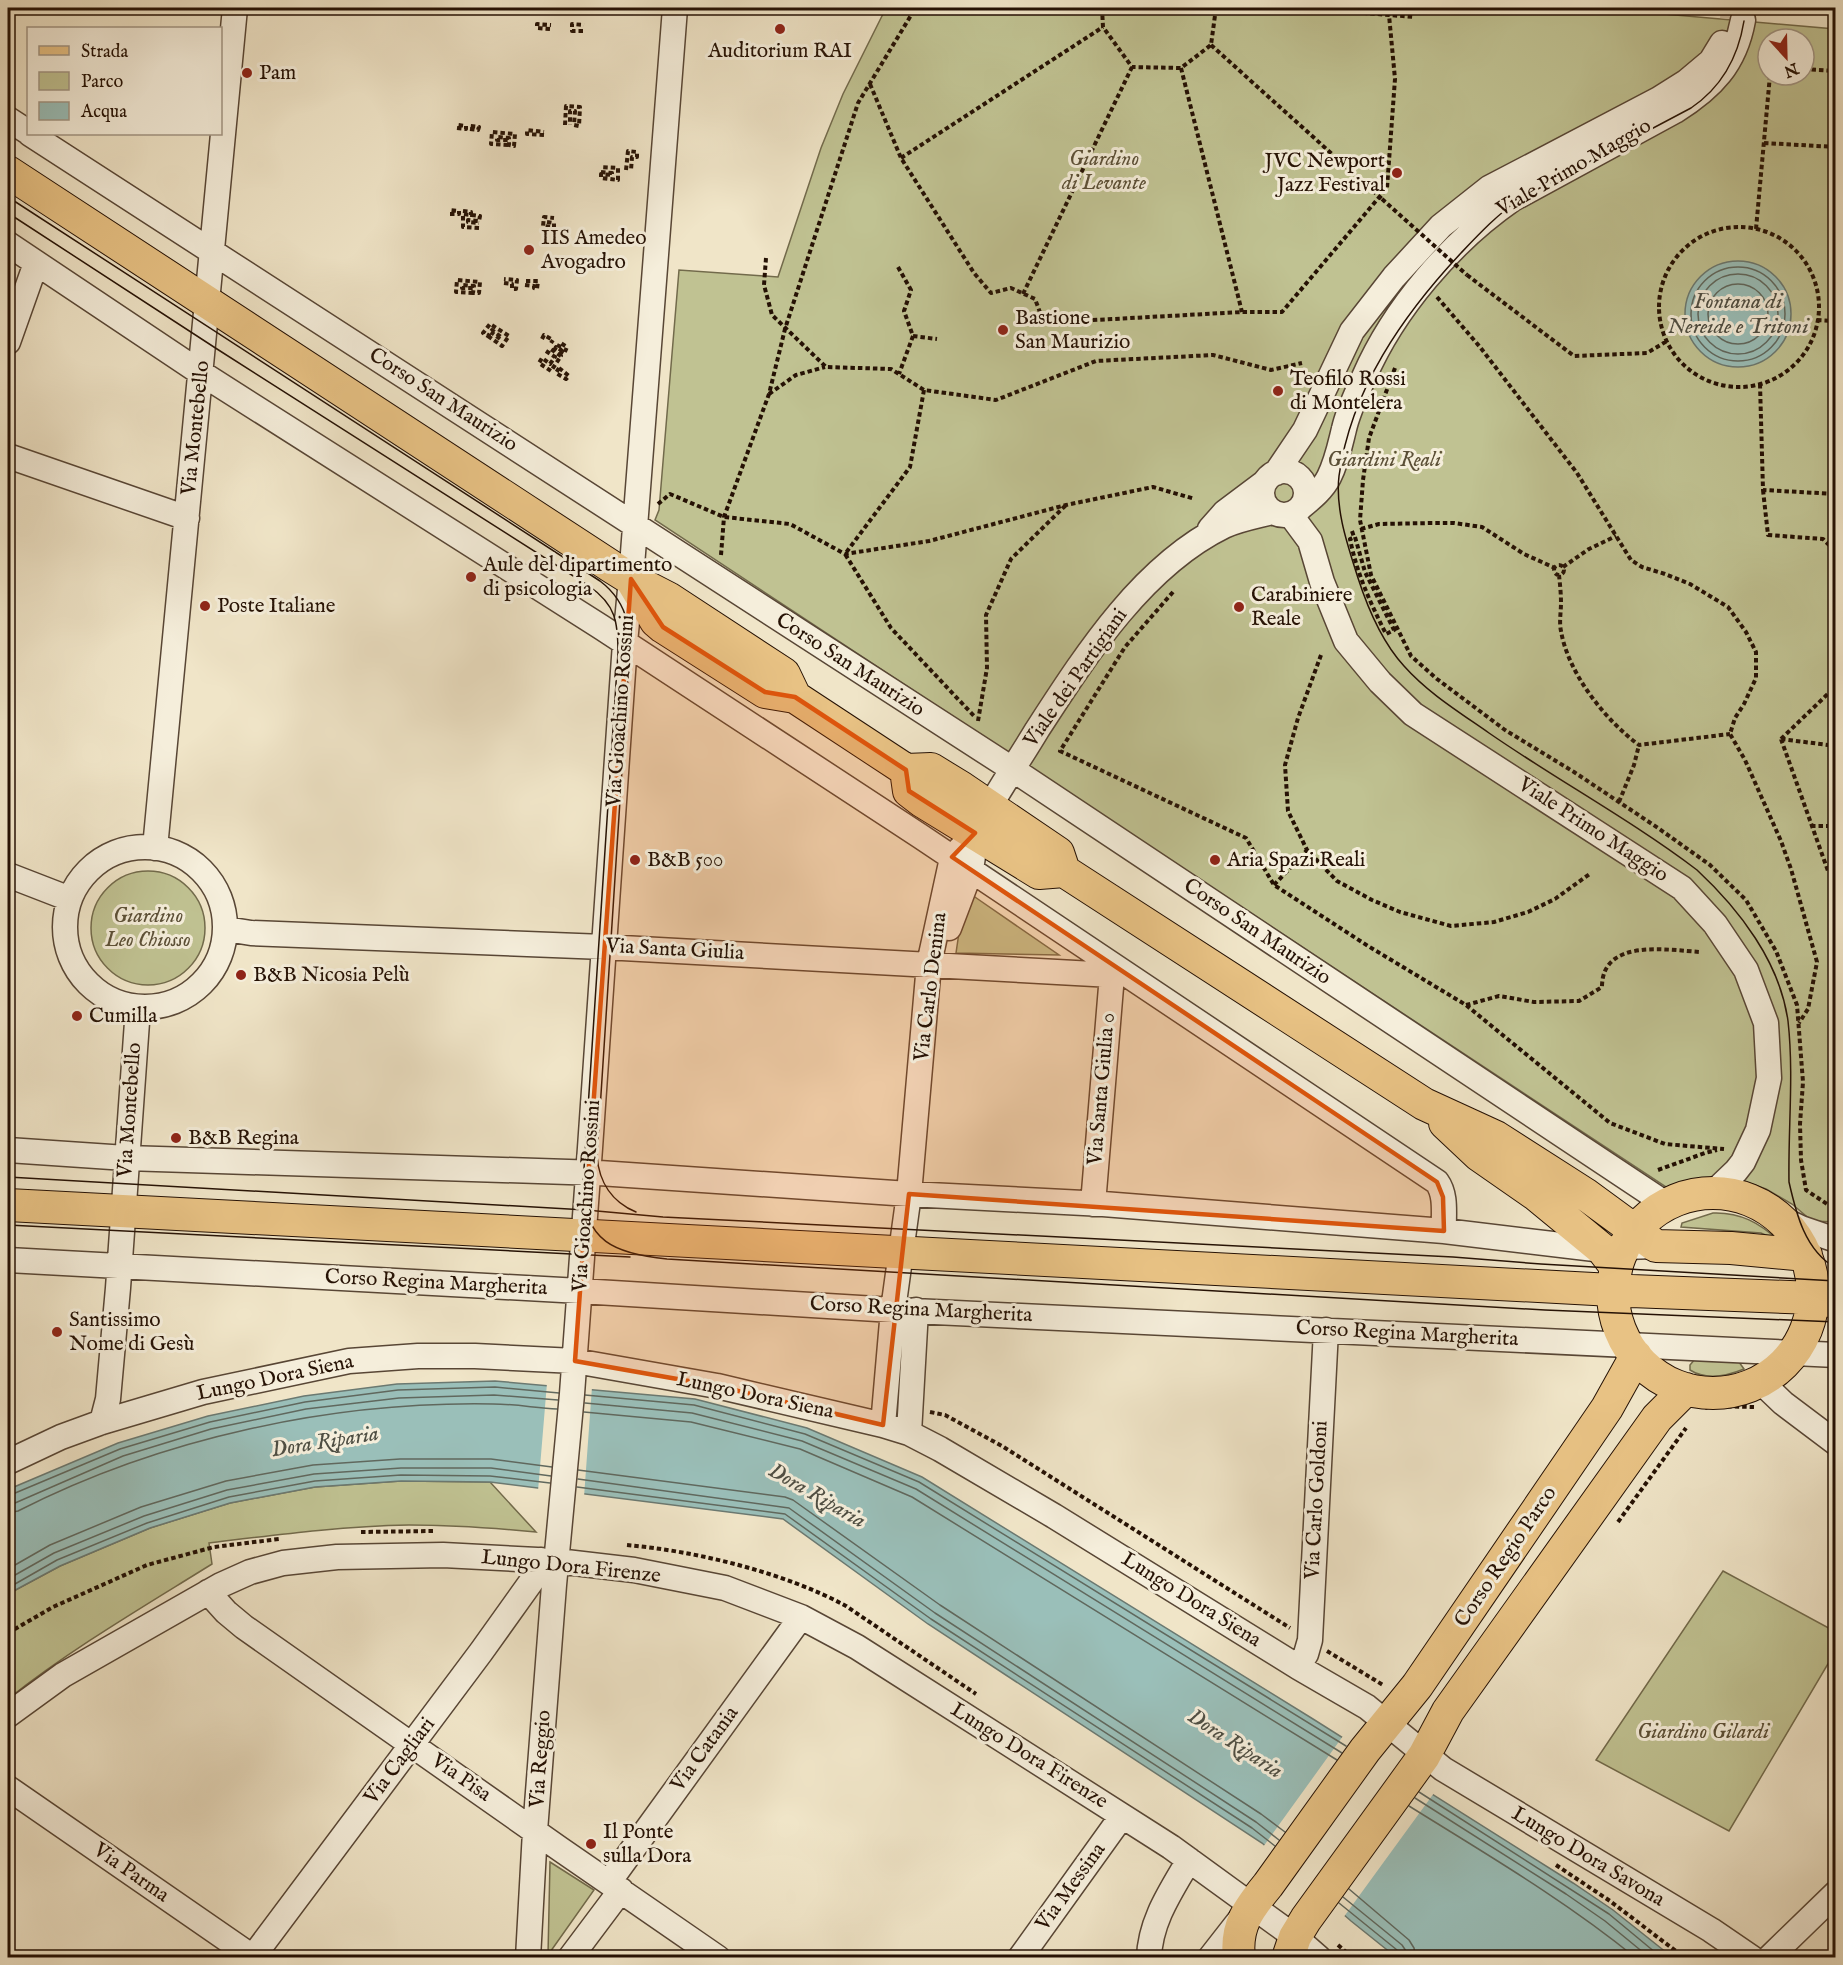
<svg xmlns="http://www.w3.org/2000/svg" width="1843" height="1965" viewBox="0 0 1843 1965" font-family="'IM FELL English',serif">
  <rect width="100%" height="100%" fill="#f0e5c8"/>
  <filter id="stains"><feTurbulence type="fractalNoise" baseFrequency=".00333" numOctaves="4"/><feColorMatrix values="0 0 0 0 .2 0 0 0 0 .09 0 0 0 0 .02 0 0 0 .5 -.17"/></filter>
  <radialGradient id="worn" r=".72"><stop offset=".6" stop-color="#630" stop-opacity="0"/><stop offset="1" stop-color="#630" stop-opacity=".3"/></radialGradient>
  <path fill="#c0c292" stroke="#726a4b" stroke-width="1.5" fill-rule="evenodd" d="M 886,8 L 1596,8 L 1835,29 L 1835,1222 L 1812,1221 L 1792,1204 L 1766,1189 L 1749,1183 L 1713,1179 L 1669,1189 L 655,520 L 659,510 L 679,270 L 778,277 L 821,148 L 843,94 ZM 1768,39 L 1804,39 L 1804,75 L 1768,75 Z
    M91 928a57 57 0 1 1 114 0a57 57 0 1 1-114 0Z
    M 972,895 L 1059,955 L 956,953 L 961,919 Z
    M 1713,1213 C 1740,1212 1760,1223 1779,1241 L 1761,1233 L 1681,1227 L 1682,1223 Z
    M 1695,1359 L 1739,1362 L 1744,1369 C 1727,1376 1707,1381 1690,1370 L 1690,1365 Z
    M 401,1481 L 490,1482 L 536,1532 C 494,1528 451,1525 409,1525 C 342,1526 275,1535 209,1543 L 212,1564 C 143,1607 71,1649 8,1699 L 8,1594 L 60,1566 L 150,1528 L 230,1503 L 315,1487 Z
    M 1723,1571 L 1836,1632 L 1835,1652 L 1729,1831 L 1596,1760 Z
    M 550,1862 L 594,1890 L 548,1955 Z"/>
  <path fill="#9abfb9" stroke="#6b7971" stroke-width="1.5" d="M1685 314a53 53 0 1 1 106 0a53 53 0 1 1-106 0Z
    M 495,1381 L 695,1399 L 807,1428 L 922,1477 L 1313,1719 L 1573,1883 L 1613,1910 L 1672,1957 L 1396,1957 L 1351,1921 L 1262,1843 L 928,1624 L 783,1519 L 490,1482 L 401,1481 L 315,1487 L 230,1503 L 150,1528 L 60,1566 L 8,1594 L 8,1491 L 14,1487 L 118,1443 L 208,1416 L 304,1396 L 397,1384 Z"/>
  <path fill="#f0e5c8" d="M 547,1383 L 592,1387 L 584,1497 L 538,1491 Z
    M 1343,1736 L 1434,1793 L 1343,1918 L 1263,1847 Z"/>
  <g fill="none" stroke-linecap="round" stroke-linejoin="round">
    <path stroke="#60685e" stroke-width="1.5" d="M1691 314a47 47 0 1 1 94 0a47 47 0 1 1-94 0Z
      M1698 314a40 40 0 1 1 80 0a40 40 0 1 1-80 0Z
      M1708 314a30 30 0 1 1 60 0a30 30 0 1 1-60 0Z
      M 585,1395 L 694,1405 L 805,1434 L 919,1482 L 1346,1746
      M 585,1403 L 692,1413 L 802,1441 L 916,1489 L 1342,1753
      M 584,1412 L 691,1422 L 800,1449 L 912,1497 L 1337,1760
      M 578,1470 L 785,1497 L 793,1500 L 940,1605 L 1261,1814 L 1285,1832
      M 578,1479 L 789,1508 L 935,1613 L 1256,1822 L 1279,1840
      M 577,1487 L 785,1514 L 931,1619 L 1252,1828 L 1275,1846
      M 8,1496 L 120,1449 L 210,1422 L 305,1402 L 398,1390 L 495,1387 L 559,1393
      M 8,1504 L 15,1503 L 123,1456 L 211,1429 L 306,1409 L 399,1398 L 494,1395 L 558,1400
      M 8,1513 L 18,1511 C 161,1438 333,1401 493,1404 C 515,1404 536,1408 557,1409
      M 8,1569 L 50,1545 L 141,1507 L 226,1481 L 313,1465 L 400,1459 L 491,1459 L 552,1467
      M 8,1579 L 54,1553 L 144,1516 L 227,1490 L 314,1474 L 401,1468 L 491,1468 L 551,1476
      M 8,1588 L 57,1560 L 147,1523 L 229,1497 L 315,1481 L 401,1475 L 490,1476 L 550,1483
      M 1419,1792 L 1609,1914 L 1662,1958
      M 1415,1798 L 1566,1894 L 1605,1921 L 1650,1958
      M 1409,1806 C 1486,1854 1565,1900 1636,1958
      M 1349,1889 L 1409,1940 L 1414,1948 L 1416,1958
      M 1343,1897 L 1402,1945 L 1406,1951 L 1407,1958
      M 1339,1903 L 1397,1950 L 1399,1958"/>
    <path stroke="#d2c5ab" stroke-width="24" stroke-dasharray="24 12" stroke-linecap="butt" d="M 1732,19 L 1733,8"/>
    <defs>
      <path id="minor" d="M 8,119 L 28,132
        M 30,134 L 1012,769 L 1666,1204
        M 8,244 L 201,373 L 601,627 L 920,836 L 1437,1182 C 1447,1196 1443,1215 1444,1231
        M 8,342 L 36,263
        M 8,456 L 187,518
        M1262 493a22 22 0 1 1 44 0a22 22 0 1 1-44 0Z
        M 1276,473 L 1305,430 L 1352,331 L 1394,277 L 1441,226 L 1489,188 L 1659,99 L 1686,82 L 1711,61 L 1722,43
        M 1301,507 C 1312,498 1323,489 1329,477 C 1337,461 1340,445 1344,429 C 1348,411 1357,393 1364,377 C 1394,308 1451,242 1513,199 L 1675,111 C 1712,88 1735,64 1743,20
        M 1290,514 L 1310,541 L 1322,582 L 1346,641 L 1380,682 L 1413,714 L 1682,888 L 1715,924 L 1746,970 L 1766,1023 L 1769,1078 L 1758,1130 L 1743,1162 L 1736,1171 L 1714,1192
        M 1210,529 L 1225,512 L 1265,482
        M 982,820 C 999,789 1019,760 1037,730 C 1085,656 1142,566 1224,526 C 1239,519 1257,516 1272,512
        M65 927a80 80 0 1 1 160 0a80 80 0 1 1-160 0Z
        M 155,848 L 235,8
        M 8,875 L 70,899
        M 949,928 L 971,870 L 973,856
        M 226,929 L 251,933 L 604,947 L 1112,975 L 1123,972
        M 8,1150 L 126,1158 L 599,1173 L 909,1194 L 1103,1204 L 1444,1231 L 1603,1250 L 1624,1247 L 1656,1246
        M 1093,1204 L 1112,975
        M 1780,1218 L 1801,1228 L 1836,1240
        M 8,1260 L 580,1291 L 893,1310 L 1836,1355
        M 1760,1381 L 1783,1403 L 1836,1443
        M 102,1422 L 108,1399 L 118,1288 L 138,1008
        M 883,1425 L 893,1310 L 909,1194 L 929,964 L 952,858 L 961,848
        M 909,1433 L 916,1310
        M 8,1462 L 61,1437 L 102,1422 L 203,1392 L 349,1361 L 418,1356 L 475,1356 L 575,1361 L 717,1386 L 883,1425 L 909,1433 L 940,1449 L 1054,1516 L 1298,1667 L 1367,1707 L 1443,1769 L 1711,1930 L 1752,1958
        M 208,1592 L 226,1612 L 244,1627 L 560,1849 L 718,1958
        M 1298,1667 L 1306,1654 L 1310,1640 L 1326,1330
        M 8,1715 L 63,1675 L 221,1585 L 250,1572 L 283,1563 L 337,1557 L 443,1555 L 557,1561 L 634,1570 L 725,1588 L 801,1617 L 857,1647 L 1171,1847 L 1295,1937 L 1319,1958
        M 8,1788 L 254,1958
        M 609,1882 L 801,1617
        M 252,1958 L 481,1652 L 531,1582 L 541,1560
        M 528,1958 L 535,1831 L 554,1585 L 572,1394 L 590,1148 L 625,643 L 631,579 L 675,8
        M 570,1958 L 621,1890
        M 1020,1958 L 1122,1816
        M 1149,1958 C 1150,1921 1171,1891 1189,1860
        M 1210,1958 L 1242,1917
        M 1769,1958 L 1836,1893"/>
      <path id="major" d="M 8,172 L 612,567 L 631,579 L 668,598 L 784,674 L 795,697
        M 631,579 L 656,621 L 663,627 L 765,692 L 795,697 L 906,770 L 931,769 L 962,788 L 1058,853 L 1064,871
        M 906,770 L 909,791 L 922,801 L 1039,873 L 1064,871 L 1424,1104 L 1496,1137 L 1585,1194 L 1656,1246 L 1731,1248 L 1806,1255
        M 1445,1123 L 1479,1155 L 1535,1194 L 1603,1250 L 1616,1267
        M1613 1293a100 100 0 1 1 200 0a100 100 0 1 1-200 0Z
        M 8,1205 L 1631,1291 L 1814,1298 L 1836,1302
        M 1239,1958 C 1235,1926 1249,1908 1268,1885 L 1365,1750 L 1417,1686 L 1607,1408 L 1636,1356
        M 1288,1958 L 1295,1937 L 1306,1919 L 1424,1756 L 1448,1711 L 1657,1418 L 1686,1389"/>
    </defs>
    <use href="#minor" stroke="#584635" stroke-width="27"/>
    <use href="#major" stroke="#251104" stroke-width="34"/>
    <path stroke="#251104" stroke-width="4" stroke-dasharray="4.5 3" stroke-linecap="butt" d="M 1102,8 L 1103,27 L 1132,67 L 1181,68 L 1211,45 L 1216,8
      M 1303,8 L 1414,17
      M 550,29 L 537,28 L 537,24 L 551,25
      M 583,31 L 572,31 L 572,24 L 584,25
      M 1211,45 L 1382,199
      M 1181,68 L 1242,312
      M 1804,69 L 1836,71
      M 870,84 L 901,158 L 974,273 L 991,293 L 1011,288 L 1035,299 L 1041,315 L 1058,322 L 1242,312 L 1282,312 L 1387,188 L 1395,79 L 1389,15
      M 565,125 L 566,106 L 580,107 L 579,126 L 574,125 L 575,111 L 570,111 L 570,125
      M 457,128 L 466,129 L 466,126 L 458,125
      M 470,129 L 478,130 L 479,127 L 470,126
      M 544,135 L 527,134 L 527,130 L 544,132
      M 1764,143 L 1836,147
      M 508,145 L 491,144 L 492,132 L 515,134 L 514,146 L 509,145 L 509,138 L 497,137 L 497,140 L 508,140
      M 901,158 L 1103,27
      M 626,170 L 628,151 L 637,152 L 637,157 L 632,157 L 631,170
      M 601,172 L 612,173 L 612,175 L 601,174 L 601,178 L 618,180 L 618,168 L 601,167
      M 463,211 L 471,212 L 471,215 L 469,215
      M 450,214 L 459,214 L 459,211 L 450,210
      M 547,222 L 554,223 L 554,227 L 543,226 L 544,217 L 554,218
      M1659 307a80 80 0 1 1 160 0a80 80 0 1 1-160 0Z
      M 479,228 L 463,227 L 463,214 L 480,216 L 479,221 L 468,220 L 468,222 L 479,223
      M 1756,229 L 1770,75
      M 766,258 L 764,285 L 772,315 L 826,367 L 891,369 L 924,390 L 996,400 L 1096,361 L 1213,355 L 1271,370 L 1302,363
      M 898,267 L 911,290 L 904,311 L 913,336 L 899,374
      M 1467,275 L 1574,356 L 1647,353 L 1667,341
      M 504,283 L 512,284 L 512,289 L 516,289 L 517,280 L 504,279
      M 525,285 L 534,286 L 534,288 L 537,289 L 538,281 L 526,281
      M 473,293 L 456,292 L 457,280 L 480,282 L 479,293 L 473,293 L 474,286 L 462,285 L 462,288 L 473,288
      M 1023,294 L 1132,67
      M 1437,297 L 1480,347 L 1577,473 L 1631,560 L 1642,567 L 1665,574 L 1690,584 L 1728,607 L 1746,632 L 1756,652 L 1756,678 L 1744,704 L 1735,718 L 1730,734 L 1745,760 L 1781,841 L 1791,869 L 1817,962 L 1808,1009 L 1799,1023
      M 1817,320 L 1836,321
      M 488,336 L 502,346 L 509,336 L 490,324 L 483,333 L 488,336 L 492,330 L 501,337 L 500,339 L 491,332
      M 913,336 L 937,339
      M 542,339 L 544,335 L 553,340 L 551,343
      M 557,345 L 563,348 L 561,350 L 556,347 L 555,349 L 564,354 L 567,347 L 559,342
      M 546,351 L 555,357 L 550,364 L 542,358 L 539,363 L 551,371 L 561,356 L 549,348
      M 559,368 L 569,376 L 566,379 L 556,373 Z
      M 1395,368 L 1369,438 L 1363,480 L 1360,520 L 1371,575 L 1411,656 L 1437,679 L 1505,730 L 1574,772 L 1658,828 L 1710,865 L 1746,900 L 1776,951 L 1797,1005 L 1803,1082 L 1800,1124 L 1801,1160 L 1806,1190 L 1836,1210
      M 1760,384 L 1763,490 L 1836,494
      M 924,390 L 910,467 L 845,554 L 891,628 L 974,716
      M 769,394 L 796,375 L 825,367
      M 1763,490 L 1768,535 L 1823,539 L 1836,552
      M 658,504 L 670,494 L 724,517 L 790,524 L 845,554 L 929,541 L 1066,505 L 1153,487 L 1195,499
      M 1361,529 L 1379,524 L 1432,523 L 1454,523 L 1482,527 L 1524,554 L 1555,568
      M 1352,531 L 1354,537
      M 1355,537 L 1365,572 L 1394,630 L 1386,634 C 1370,602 1357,574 1350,539 Z
      M 721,555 L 724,517 L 769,394 L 785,329 L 858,103 L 913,12 L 914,8
      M1554 570a5 5 0 1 1 10 0a5 5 0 1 1-10 0Z
      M 1563,567 L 1589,549 L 1616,536
      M 1559,575 C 1560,584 1561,594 1561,603 C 1561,612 1559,622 1561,631 C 1568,673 1605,720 1639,745 L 1730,734
      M 1173,592 L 1125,647 L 1060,751 L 1246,838 L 1274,885 L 1368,946 L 1466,1005 L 1610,1123 L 1665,1144 L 1724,1149
      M 1321,655 L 1298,718 L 1285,765 L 1288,811 L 1307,850 L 1337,881 L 1372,900 L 1400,912 L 1451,926 L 1494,922 L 1528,912 L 1555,899 L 1591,873
      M 978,721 L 987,668 L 986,615 L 1011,559 L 1066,505
      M 1781,739 L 1828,871 L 1836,873
      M 1781,739 L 1836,686
      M 1781,739 L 1836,746
      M 1619,802 L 1634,765 L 1639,745
      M 1811,826 L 1836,826
      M 1274,885 L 1307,850
      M 1466,1005 L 1499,996 L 1534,1002 L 1579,1001 L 1602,987 C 1602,938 1667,950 1700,952
      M 1658,1170 L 1705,1153 L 1717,1150
      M 1705,1408 L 1711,1406 L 1754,1407
      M 930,1412 L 945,1415 L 1002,1446 L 1290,1628
      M 1618,1522 L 1686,1428
      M 361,1532 L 434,1531
      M 627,1545 C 696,1551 786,1573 846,1606 L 976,1694
      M 8,1633 L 53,1607 L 147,1565 L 214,1547 L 279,1539
      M 1327,1651 L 1383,1685
      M 1556,1865 L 1610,1901 L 1685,1958
      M 1338,1945 L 1353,1958"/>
    <use href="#minor" stroke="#f5eedb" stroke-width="24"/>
    <use href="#major" stroke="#e8c284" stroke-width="32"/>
    <path stroke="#251104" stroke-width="1.5" d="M 1744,21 C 1738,58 1722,87 1691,108 L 1521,198 C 1498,214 1480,233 1461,253 C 1403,315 1351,389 1339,476 C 1335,510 1348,546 1358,578 C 1368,609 1382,642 1404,666 C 1428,693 1459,712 1489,733 C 1557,780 1631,820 1697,870 C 1739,909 1780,962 1788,1021 C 1794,1075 1788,1128 1789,1182 C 1796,1213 1805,1251 1836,1268
      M 8,197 L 600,581 C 634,607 630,638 628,677 L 597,1156 C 599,1182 612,1202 636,1212
      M 8,213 L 217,349 L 589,586 C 616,605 618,622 618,653 L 583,1184 C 583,1242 616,1254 667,1259 L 1545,1310 L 1836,1322
      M 8,1177 L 586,1210 L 663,1217 L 1453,1257 L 1541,1264 L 1836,1281
      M 8,1225 L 630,1257"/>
    <path stroke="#251104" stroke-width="4" stroke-dasharray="4.5 3" stroke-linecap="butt" d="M 1382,199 L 1467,275"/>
  </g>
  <path fill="#de550c" fill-opacity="0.2" stroke="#de550c" stroke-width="4.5" stroke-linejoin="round" d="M 631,579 L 663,627 L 765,692 L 795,697 L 906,770 L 909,791 L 975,833 L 952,857 L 1437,1182 L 1443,1197 L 1444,1231 L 909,1194 L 883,1425 L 717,1386 L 575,1361 Z"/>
  <g fill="#8f2418" stroke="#f5eedb" stroke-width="2">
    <circle cx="780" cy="29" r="6"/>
    <circle cx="247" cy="73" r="6"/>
    <circle cx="1397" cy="173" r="6"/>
    <circle cx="529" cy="250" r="6"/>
    <circle cx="1003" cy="330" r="6"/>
    <circle cx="1278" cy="391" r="6"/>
    <circle cx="471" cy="577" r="6"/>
    <circle cx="205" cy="606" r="6"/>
    <circle cx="1239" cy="607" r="6"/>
    <circle cx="635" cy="860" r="6"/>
    <circle cx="1215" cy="860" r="6"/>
    <circle cx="241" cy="975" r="6"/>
    <circle cx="77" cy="1016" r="6"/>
    <circle cx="176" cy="1138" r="6"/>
    <circle cx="57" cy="1332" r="6"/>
    <circle cx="591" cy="1844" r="6"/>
  </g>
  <g text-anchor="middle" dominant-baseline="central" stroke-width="6" stroke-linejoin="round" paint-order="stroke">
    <g font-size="21" fill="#251104" stroke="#f5eedb" text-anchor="start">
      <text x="780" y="51" text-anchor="middle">Auditorium RAI</text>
      <text x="259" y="73">Pam</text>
      <text x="1385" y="161" text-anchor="end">JVC Newport<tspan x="1385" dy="24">Jazz Festival</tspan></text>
      <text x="541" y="238">IIS Amedeo<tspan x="541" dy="24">Avogadro</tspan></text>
      <text x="1015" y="318">Bastione<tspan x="1015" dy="24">San Maurizio</tspan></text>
      <text x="1290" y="379">Teofilo Rossi<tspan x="1290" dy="24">di Montelera</tspan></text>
      <text x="483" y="565">Aule del dipartimento<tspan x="483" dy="24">di psicologia</tspan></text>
      <text x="1251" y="595">Carabiniere<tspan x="1251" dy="24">Reale</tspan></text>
      <text x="217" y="606">Poste Italiane</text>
      <text x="647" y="860">B&amp;B 500</text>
      <text x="1227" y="860">Aria Spazi Reali</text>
      <text x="253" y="975">B&amp;B Nicosia Pelù</text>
      <text x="89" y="1016">Cumilla</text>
      <text x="188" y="1138">B&amp;B Regina</text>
      <text x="69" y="1320">Santissimo<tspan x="69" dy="24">Nome di Gesù</tspan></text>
      <text x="603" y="1832">Il Ponte<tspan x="603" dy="24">sulla Dora</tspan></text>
    </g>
    <g font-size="21" font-style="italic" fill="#5b4f36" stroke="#f5eedb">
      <text x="1104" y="159">Giardino<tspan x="1104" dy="24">di Levante</tspan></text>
      <text x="1384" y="460">Giardini Reali</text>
      <text x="148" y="916">Giardino<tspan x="148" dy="24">Leo Chiosso</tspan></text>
      <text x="1703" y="1732">Giardino Gilardi</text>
    </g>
    <g font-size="21" fill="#251104" stroke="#f5eedb">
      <text transform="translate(1574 168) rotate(-30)">Viale Primo Maggio</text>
      <text transform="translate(443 400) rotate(33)">Corso San Maurizio</text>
      <text transform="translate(196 428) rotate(-84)">Via Montebello</text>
      <text transform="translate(850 665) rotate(33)">Corso San Maurizio</text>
      <text transform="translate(1076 678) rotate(-55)">Viale dei Partigiani</text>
      <text transform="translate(621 711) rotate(-86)">Via Gioachino Rossini</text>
      <text transform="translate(1593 830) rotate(33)">Viale Primo Maggio</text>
      <text transform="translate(1257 932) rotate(34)">Corso San Maurizio</text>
      <text transform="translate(675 950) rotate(3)">Via Santa Giulia</text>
      <text transform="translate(931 987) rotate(-83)">Via Carlo Denina</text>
      <text transform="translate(1102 1089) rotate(-85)">Via Santa Giulia 0</text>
      <text transform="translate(130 1110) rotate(-86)">Via Montebello</text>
      <text transform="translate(587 1196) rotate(-86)">Via Gioachino Rossini</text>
      <text transform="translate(436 1283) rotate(3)">Corso Regina Margherita</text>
      <text transform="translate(921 1310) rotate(3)">Corso Regina Margherita</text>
      <text transform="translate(1407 1334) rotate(3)">Corso Regina Margherita</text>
      <text transform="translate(275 1378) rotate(-12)">Lungo Dora Siena</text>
      <text transform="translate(755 1396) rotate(12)">Lungo Dora Siena</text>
      <text transform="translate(1317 1500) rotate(-87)">Via Carlo Goldoni</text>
      <text transform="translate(1506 1557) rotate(-56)">Corso Regio Parco</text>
      <text transform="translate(571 1567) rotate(6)">Lungo Dora Firenze</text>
      <text transform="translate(1191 1600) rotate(32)">Lungo Dora Siena</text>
      <text transform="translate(705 1749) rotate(-54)">Via Catania</text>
      <text transform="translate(1029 1756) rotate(32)">Lungo Dora Firenze</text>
      <text transform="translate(541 1759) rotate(-86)">Via Reggio</text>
      <text transform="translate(400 1761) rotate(-53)">Via Cagliari</text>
      <text transform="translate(461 1778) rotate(35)">Via Pisa</text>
      <text transform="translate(1588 1857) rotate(31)">Lungo Dora Savona</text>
      <text transform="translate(131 1873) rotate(35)">Via Parma</text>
      <text transform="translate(1071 1887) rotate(-54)">Via Messina</text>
    </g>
    <g font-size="22" font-style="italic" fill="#4e4e43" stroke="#f5eedb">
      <text x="1738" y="302">Fontana di<tspan x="1738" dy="25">Nereide e Tritoni</tspan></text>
      <text transform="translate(325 1442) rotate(-9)">Dora Riparia</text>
      <text transform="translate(817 1496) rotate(30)">Dora Riparia</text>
      <text transform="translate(1235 1744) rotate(33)">Dora Riparia</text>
    </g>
  </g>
  <rect width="1843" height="1965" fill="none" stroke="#f0e5c8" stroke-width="30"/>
  <rect x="9" y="9" width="1825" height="1947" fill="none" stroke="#251104" stroke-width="3"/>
  <rect x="15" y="15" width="1813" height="1935" fill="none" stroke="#251104" stroke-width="1.5"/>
  <rect x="27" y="27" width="195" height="108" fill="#f5eedb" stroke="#a29685" stroke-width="1.5"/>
  <rect x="39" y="46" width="30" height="9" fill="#e8c284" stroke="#a29685" stroke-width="1.5"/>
  <text x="81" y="57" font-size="18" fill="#251104">Strada</text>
  <rect x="39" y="72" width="30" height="18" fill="#c0c292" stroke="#a29685" stroke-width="1.5"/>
  <text x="81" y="87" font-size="18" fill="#251104">Parco</text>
  <rect x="39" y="102" width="30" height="18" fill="#9abfb9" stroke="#a29685" stroke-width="1.5"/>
  <text x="81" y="117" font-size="18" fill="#251104">Acqua</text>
  <g transform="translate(1786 57) rotate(158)"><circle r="28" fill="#f5eedb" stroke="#a29685" stroke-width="1.5"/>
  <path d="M0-4.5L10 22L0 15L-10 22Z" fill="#8f2418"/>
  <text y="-9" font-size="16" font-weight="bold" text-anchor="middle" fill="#251104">N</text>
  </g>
  <rect width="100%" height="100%" filter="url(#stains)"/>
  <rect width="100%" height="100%" fill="url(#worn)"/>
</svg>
